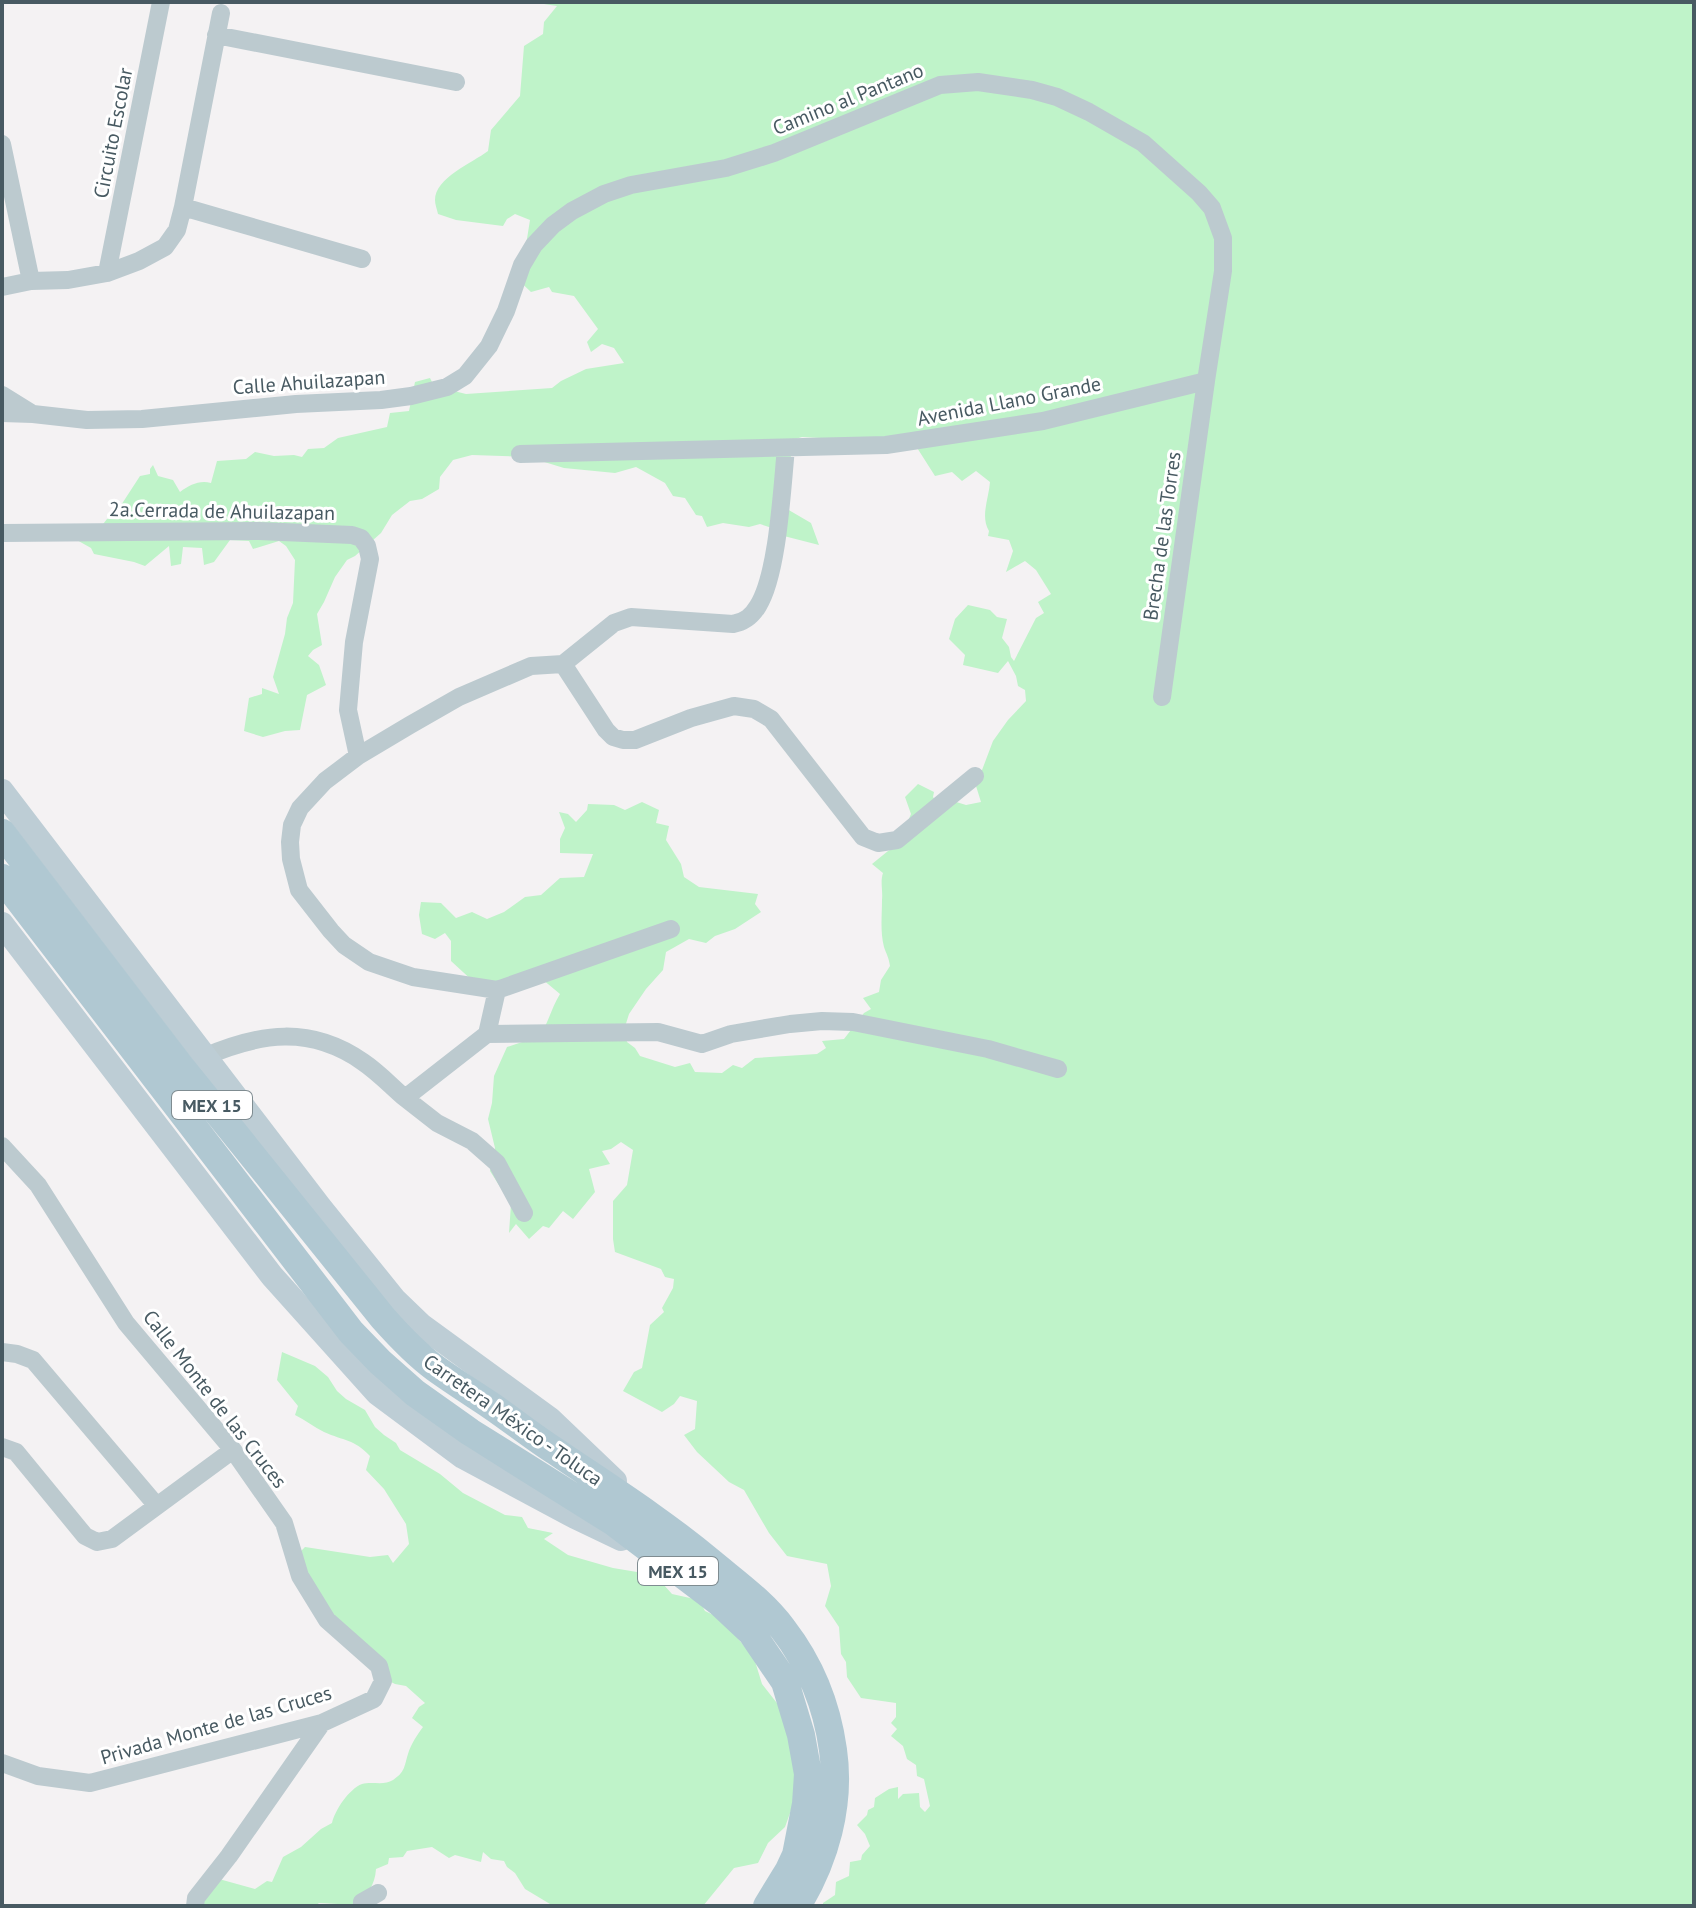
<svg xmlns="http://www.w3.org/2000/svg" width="1696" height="1908" viewBox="0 0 1696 1908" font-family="'PT Sans',sans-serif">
  <rect width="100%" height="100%" fill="#f4f2f3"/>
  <path fill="#bff3c9" d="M 545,2 L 1694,2 L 1694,1906 L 823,1906 L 823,1903 L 835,1895 L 836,1882 L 849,1876 L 850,1862 L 861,1860 L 862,1855 L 870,1846 L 865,1834 L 857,1825 L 867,1815 L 868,1810 L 874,1807 L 875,1798 L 889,1789 L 898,1787 L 898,1799 L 903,1794 L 919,1793 L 920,1807 L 925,1812 L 930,1806 L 924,1779 L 917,1776 L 916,1765 L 907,1759 L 903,1746 L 891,1736 L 897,1729 L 891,1723 L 896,1717 L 896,1703 L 861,1698 L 847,1677 L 846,1662 L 841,1654 L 839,1627 L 825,1606 L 831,1586 L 827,1564 L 787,1556 L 769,1533 L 744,1490 L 729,1482 L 697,1452 L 684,1435 L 695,1429 L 697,1401 L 680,1396 L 674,1404 L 662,1412 L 623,1391 L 634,1372 L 642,1368 L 650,1325 L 664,1312 L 662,1308 L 673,1288 L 674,1279 L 665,1277 L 661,1269 L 615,1252 L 613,1239 L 613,1201 L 627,1185 L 633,1150 L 621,1142 L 611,1149 L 602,1151 L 610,1164 L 589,1169 L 595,1192 L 573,1219 L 563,1211 L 549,1228 L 543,1226 L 529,1239 L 516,1224 L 509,1233 L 511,1204 L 490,1171 L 495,1148 L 488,1119 L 492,1103 L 494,1076 L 507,1047 L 540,1036 C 549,1021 551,1009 560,994 L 536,974 L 496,984 L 476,984 L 451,961 L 451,941 L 445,933 L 435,939 L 422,934 L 419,915 L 421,902 L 441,903 L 456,918 L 472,912 L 487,919 L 504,912 L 525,897 L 541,895 L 560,878 L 584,877 L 593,854 L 560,853 L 560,839 L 565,828 L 559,812 L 568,814 L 576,822 L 587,810 L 588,804 L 614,805 L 625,810 L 642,802 L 659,810 L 656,823 L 669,826 L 666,840 L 681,864 L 684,877 L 699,887 L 758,894 L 755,904 L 761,912 L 735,929 L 715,936 L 706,943 L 689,939 L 666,952 L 663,970 L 646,989 L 629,1014 L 624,1030 L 627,1042 L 635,1048 L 640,1056 L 675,1067 L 690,1063 L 695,1072 L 722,1073 L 733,1065 L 742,1068 L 755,1058 L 817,1054 L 826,1048 L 822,1041 L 844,1039 L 864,1013 L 871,1009 L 863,998 L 879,992 L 881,980 L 890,966 C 889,958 886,953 884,947 C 880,932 882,915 882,900 C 883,890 880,882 883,873 L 872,864 L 888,851 L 898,845 L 911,814 L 905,797 L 918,784 L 934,792 L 933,797 L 942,810 L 953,801 L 966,805 L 981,802 L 976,786 L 993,741 L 1008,720 L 1026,701 L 1025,690 L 1018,686 L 1016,676 L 1008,661 L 998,673 L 963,665 L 965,655 L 949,639 L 955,619 L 968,605 L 990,610 L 997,617 L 1007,619 L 1002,638 L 1009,647 L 1011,657 L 1014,661 L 1036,618 L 1044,613 L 1038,602 L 1051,594 L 1036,570 L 1025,561 L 1006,572 L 1013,551 L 1009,540 L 988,536 L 989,531 C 980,516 989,498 990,482 L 976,471 L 962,481 L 952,472 L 935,476 L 914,443 L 802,437 L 792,440 L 787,509 L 811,523 L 819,545 L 780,535 L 772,528 L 760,524 L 749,527 L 723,523 L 707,527 L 702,516 L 696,515 L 685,498 L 673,496 L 665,483 L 636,467 L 615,473 L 564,468 L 528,457 L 472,455 L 453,460 L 440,477 L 439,489 L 422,499 L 410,501 L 392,515 L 381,533 L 355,556 L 347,560 L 335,577 L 324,602 L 317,614 L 322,645 L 313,650 L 308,656 L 319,665 L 326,685 L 307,695 L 300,730 L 285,731 L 263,737 L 244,731 L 249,698 L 262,694 L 262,688 L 279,694 L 273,677 L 285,634 L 287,618 L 293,603 L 295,560 L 286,546 L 279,541 L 253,549 L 249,541 L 230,540 L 214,562 L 204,565 L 202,548 L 183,547 L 181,564 L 171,566 L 169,546 L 145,566 L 134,562 L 94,554 L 91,548 L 75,539 L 100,528 L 107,519 L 114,516 L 140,476 L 150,474 L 150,469 L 153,465 L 158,476 L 173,480 L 180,492 C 190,485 199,480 211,483 L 217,461 L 246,459 L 255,452 L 274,456 L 294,455 L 302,457 L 308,449 L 324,448 L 338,438 L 387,427 L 390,413 L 409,411 L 415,382 L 430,378 L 434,386 L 466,394 L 552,388 L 561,381 L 586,369 L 624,363 L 614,348 L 602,344 L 591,352 L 587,342 L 598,329 L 574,296 L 552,292 L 549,287 L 531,292 L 511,273 L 526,245 L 530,220 L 515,214 L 507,219 L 503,226 L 456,220 L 438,214 C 437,209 435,205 435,200 C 435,178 472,163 488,151 L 491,130 L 520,96 L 524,46 L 543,34 L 544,22 L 557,6 L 544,4 Z
    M 282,1352 L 315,1366 L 328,1377 L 337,1391 L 346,1399 L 365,1410 L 375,1427 L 384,1435 L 396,1443 L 400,1450 L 440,1474 L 463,1493 L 505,1515 L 522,1517 L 528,1528 L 553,1533 L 544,1539 L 568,1555 L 613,1568 L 655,1575 L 672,1594 L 699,1600 L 705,1611 L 722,1619 L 754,1658 L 762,1684 L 791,1721 L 798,1791 L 785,1827 L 768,1843 L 758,1863 L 734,1868 L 703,1906 L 550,1906 L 550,1904 L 525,1889 L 515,1873 L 507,1867 L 504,1861 L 491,1859 L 483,1852 L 481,1862 L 455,1855 L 449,1858 L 432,1847 L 407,1851 L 403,1857 L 389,1858 L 388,1864 L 376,1869 C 375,1886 367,1894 356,1905 L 319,1903 L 315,1906 L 203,1906 L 202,1902 L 219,1879 L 255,1889 L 267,1881 L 272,1882 L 283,1857 L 301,1847 L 321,1829 L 332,1823 C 335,1810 349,1789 362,1784 C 372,1781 384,1786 393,1780 C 405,1772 404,1767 408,1754 C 411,1744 417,1735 423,1727 L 412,1718 L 419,1707 L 425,1703 L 406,1686 L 395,1684 L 375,1674 L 335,1629 L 334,1614 L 327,1613 L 296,1556 L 305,1547 L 370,1557 L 388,1555 L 393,1563 L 409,1544 L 406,1524 L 384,1489 L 366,1470 L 370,1456 C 354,1439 344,1441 324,1432 C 314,1427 305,1420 295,1415 L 298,1406 L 277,1380 Z"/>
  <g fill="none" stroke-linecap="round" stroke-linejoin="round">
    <path stroke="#bccacf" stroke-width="18" d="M 216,35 L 456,82
      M 2,144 L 31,281
      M 183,207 L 362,259
      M 107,273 L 161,2
      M 2,287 L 31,281 L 68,280 L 107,273 L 139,261 L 165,247 L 177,230 L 183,207 L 221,13
      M 2,395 L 31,413
      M 2,413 L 33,414 L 87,420 L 142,419 L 296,404 L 381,400 L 411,396 L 447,387 L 465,376 L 489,346 L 506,311 L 522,265 L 534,245 L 553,225 L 572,211 L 604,194 L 631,185 L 726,168 L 774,153 L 940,85 L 978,82 L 1032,90 L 1057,97 L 1089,112 L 1143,143 L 1199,193 L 1212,208 L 1223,238 L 1223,271 L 1206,381 L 1043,421 L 886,445 L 520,454
      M 2,533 L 259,531 L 352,535 L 361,538 L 367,546 L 370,559 L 354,642 L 348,710 L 358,756
      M 563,664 L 606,730 L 613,737 L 623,740 L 635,740 L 691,718 L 734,706 L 754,709 L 771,719 L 863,837 L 878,843 L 897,840 L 975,776
      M 1162,697 L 1206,381
      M 497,990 L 671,929
      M 487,1034 L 658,1032 L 702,1044 L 731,1034 L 790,1024 L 822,1021 L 853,1022 L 988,1049 L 1058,1069
      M 204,1057 C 260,1033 310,1025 363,1062 C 378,1072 391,1086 405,1098 L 487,1034 L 497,990 L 413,977 L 369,962 L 344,945 L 331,931 L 299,890 L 291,859 L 290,842 L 292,825 L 300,808 L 325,781 L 358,756 L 410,725 L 459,697 L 531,666 L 563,664 L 614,623 L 631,617 L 733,624 C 745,622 752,616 758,606 C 778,574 782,488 786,448
      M 405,1098 L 437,1123 L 472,1141 L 497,1163 L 524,1213
      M 2,1146 L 38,1185 L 126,1323 L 233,1450 L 284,1523 L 300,1576 L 327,1620 L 379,1666 L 383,1681 L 374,1699 L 322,1723 L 90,1783 L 38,1776 L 2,1763
      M 2,1352 L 17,1354 L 33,1360 L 157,1506
      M 2,1447 L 16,1452 L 85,1536 L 97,1542 L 112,1539 L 233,1450
      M 195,1906 L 196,1898 L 229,1856 L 322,1723
      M 362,1906 L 362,1902 L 378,1893"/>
    <path stroke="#bdcdd5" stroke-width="24" d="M 2,791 L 320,1207 L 395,1300 L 421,1325 L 550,1419 L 615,1481
      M 2,924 L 272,1276 L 377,1393 L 463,1457 L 575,1517 L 621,1539"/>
    <path stroke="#b0c8d2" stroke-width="28" d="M 2,833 L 181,1067 L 383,1318 C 399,1336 416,1354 435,1368 C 453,1381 472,1393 490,1405 C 512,1420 533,1437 555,1451 C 608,1487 662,1521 712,1563 C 736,1583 764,1603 783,1629 C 810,1664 827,1706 833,1750 C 841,1805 825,1860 797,1906
      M 2,878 L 351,1332 L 380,1362 L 415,1393 L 470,1432 L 615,1523 L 719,1602 L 751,1632 L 785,1682 L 801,1735 L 808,1774 L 806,1804 L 796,1855 L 789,1870 L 767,1906"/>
  </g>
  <g text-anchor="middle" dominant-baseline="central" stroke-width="6" stroke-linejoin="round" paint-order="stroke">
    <g fill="#fff" stroke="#7f8c91" stroke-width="2">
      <rect x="172" y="1091" width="80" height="28" rx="6"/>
      <rect x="638" y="1557" width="80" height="28" rx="6"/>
    </g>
    <g font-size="18" font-weight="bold" fill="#485a62">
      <text x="212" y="1105">MEX 15</text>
      <text x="678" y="1571">MEX 15</text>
    </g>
    <g font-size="20" fill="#485a62" stroke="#fff">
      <text transform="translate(848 99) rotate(-22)">Camino al Pantano</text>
      <text transform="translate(113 133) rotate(-79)">Circuito Escolar</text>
      <text transform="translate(309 382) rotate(-4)">Calle Ahuilazapan</text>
      <text transform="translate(1009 401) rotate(-11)">Avenida Llano Grande</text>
      <text transform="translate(222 511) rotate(1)">2a.Cerrada de Ahuilazapan</text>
      <text transform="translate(1162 536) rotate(-82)">Brecha de las Torres</text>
      <text transform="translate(215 1399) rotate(52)">Calle Monte de las Cruces</text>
      <text transform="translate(513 1420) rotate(35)">Carretera México - Toluca</text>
      <text transform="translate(216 1725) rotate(-16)">Privada Monte de las Cruces</text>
    </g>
  </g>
  <rect width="1696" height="1908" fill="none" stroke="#485a62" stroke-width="8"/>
</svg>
